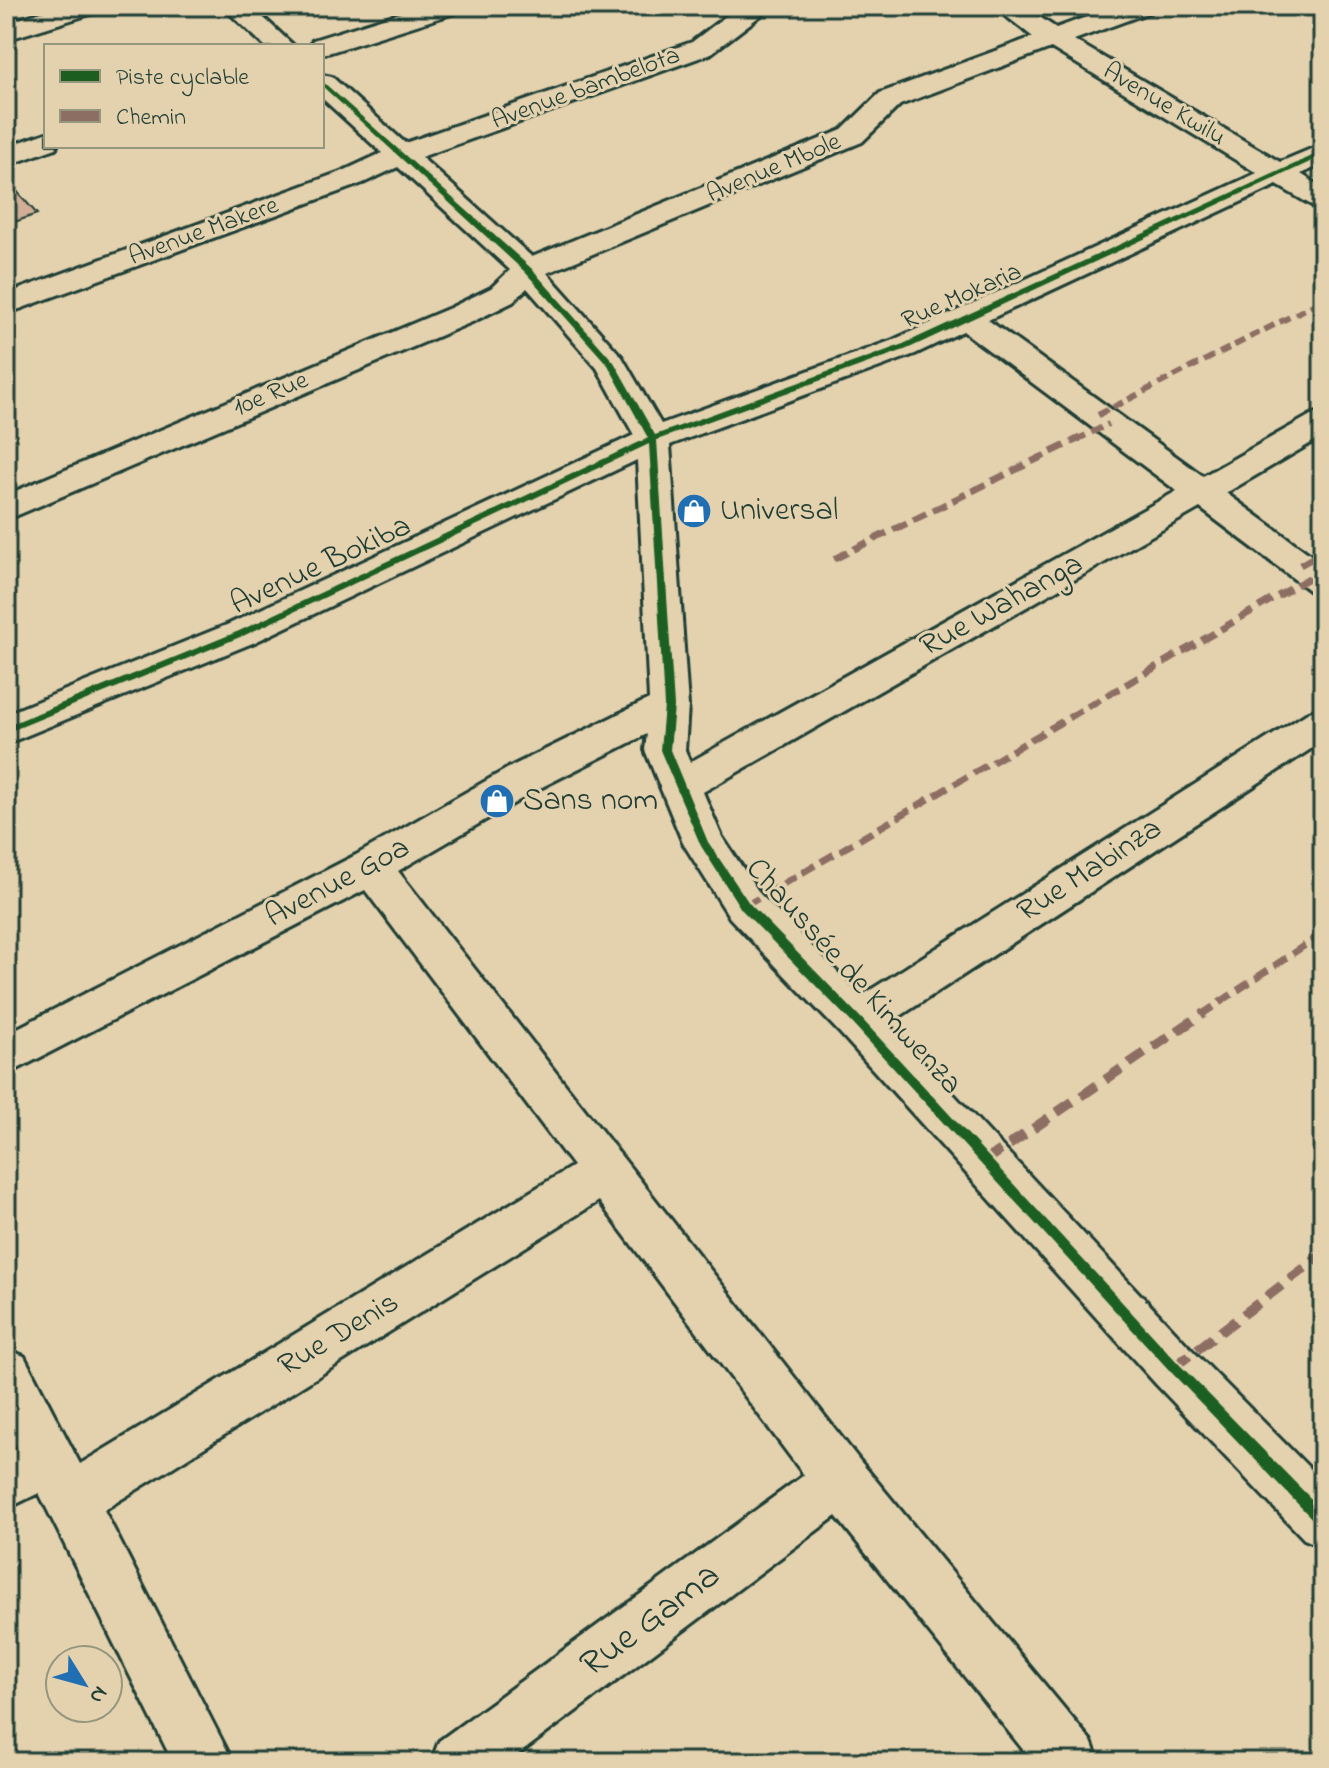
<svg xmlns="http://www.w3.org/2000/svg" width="1329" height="1768" viewBox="0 0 1329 1768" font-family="'Indie Flower',sans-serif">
  <rect width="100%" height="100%" fill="#e4d2af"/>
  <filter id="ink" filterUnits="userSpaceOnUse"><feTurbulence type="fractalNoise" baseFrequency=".0125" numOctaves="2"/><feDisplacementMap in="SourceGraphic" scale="16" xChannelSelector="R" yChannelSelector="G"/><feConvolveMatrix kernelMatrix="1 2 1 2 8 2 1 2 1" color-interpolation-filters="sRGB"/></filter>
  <g filter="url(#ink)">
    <path fill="#d1ae95" stroke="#1f3d34" stroke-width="2" d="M 14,188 L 37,214 L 6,225 L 6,191 Z"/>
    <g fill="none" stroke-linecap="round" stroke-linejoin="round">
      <defs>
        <path id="minor" d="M 61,6 L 101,6 L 97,12 L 6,40 L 6,23 Z
          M 222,6 L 251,6 L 294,46 L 265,46 Z
          M 422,6 L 462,6 L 458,12 L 331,52 L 322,54 L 322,46 L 309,46 L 313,40 Z
          M 739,6 L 773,6 L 710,54 L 421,157 L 532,257 L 842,130 L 880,93 L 1033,37 L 993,6 L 1023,6 L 1056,28 L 1117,6 L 1154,6 L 1150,12 L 1074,40 L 1280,162 L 1323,144 L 1323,164 L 1301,174 L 1323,188 L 1323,209 L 1313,206 L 1277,185 L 988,320 L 1203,476 L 1311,415 L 1323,411 L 1323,436 L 1226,493 L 1323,564 L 1323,594 L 1310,591 L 1200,508 L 703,792 L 722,837 L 760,894 L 861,996 L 1309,712 L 1323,708 L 1323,741 L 888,1024 L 1192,1350 L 1323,1482 L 1323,1547 L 1304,1539 L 1156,1384 L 841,1034 L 730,918 L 683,843 L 645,750 L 647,734 L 540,788 L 398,871 L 860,1461 L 1091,1741 L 1099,1762 L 1033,1762 L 836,1516 L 508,1762 L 431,1762 L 439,1741 L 804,1475 L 599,1201 L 104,1510 L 233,1762 L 173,1762 L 39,1493 L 6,1509 L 6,1454 L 17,1448 L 6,1426 L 6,1349 L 24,1356 L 80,1464 L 573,1166 L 365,890 L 6,1075 L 6,1034 L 356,855 L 512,766 L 649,699 L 637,460 L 255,642 L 6,744 L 6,714 L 229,624 L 634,435 L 597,368 L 527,288 L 513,302 L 472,322 L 6,520 L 6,495 L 450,308 L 491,288 L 510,270 L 398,167 L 363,183 L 6,314 L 6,294 L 343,171 L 382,153 L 322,98 L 322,75 L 332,77 L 405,143 L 692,42 ZM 1051,48 L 1257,173 L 893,340 L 661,424 L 622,357 L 547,273 L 862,142 L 900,105 ZM 963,331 L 1177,491 L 690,762 L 685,750 L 688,706 L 670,445 L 915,354 Z
          M 46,133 L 46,146 L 57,146 L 56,148 L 6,166 L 6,147 Z"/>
      </defs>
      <use href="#minor" stroke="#1f3d34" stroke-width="6"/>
      <use href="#minor" fill="#e4d2af" fill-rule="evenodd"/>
      <path stroke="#8d6e63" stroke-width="6" stroke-dasharray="11 6" stroke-linecap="butt" d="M 1098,415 L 1323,300
        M 1076,440 L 1109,424"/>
      <path stroke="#8d6e63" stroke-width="7" stroke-dasharray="15 7" stroke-linecap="butt" d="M 834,559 L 1080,438
        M 1300,565 L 1323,552
        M 745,906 L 1314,575
        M 1201,1015 L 1323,933"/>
      <path stroke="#8d6e63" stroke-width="10" stroke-dasharray="19 10" stroke-linecap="butt" d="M 985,1161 L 1204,1013
        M 1174,1367 L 1323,1254"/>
      <defs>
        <path id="cycleway" d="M 322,81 L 531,268 L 614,362 L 655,435 L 901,345 L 1323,151 L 1323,156 L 907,349 L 657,440 L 674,706 L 670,750 L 708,842 L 749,903 L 861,1018 L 1178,1363 L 1323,1511 L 1323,1526 L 1318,1525 L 1170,1371 L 853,1024 L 741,909 L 701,846 L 660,750 L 664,706 L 649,444 L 245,635 L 6,733 L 6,726 L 239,631 L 648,438 L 608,365 L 525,272 L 322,86 Z"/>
      </defs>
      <use href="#cycleway" stroke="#e4d2af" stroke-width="5"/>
      <use href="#cycleway" fill="#1b5e20" fill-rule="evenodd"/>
    </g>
  </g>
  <defs>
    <symbol id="shop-disc" viewBox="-11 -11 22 22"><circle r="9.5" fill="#1f6fb2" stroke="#e4d2af"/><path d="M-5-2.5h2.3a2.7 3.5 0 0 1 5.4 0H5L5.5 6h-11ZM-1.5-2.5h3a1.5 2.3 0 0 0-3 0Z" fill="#fff"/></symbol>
  </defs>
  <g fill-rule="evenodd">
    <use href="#shop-disc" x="674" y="491" width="40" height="40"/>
    <use href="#shop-disc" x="477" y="781" width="40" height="40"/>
  </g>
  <g text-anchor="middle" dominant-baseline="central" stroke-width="6" stroke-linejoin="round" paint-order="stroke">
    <g font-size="26" fill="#1f3d34" stroke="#e4d2af">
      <text transform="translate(586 89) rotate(-20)">Avenue bambelota</text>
      <text transform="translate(1164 105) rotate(31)">Avenue Kwilu</text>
      <text transform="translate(774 169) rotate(-23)">Avenue Mbole</text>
      <text transform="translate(204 232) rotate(-20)">Avenue Makere</text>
      <text transform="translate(962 297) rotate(-24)">Rue Mokaria</text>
      <text transform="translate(271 395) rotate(-23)">10e Rue</text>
    </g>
    <g font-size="32" fill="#1f3d34" stroke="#e4d2af" text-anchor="start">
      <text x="720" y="511">Universal</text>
      <text x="523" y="801">Sans nom</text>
    </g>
    <g font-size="32" fill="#1f3d34" stroke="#e4d2af">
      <text transform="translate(321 566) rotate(-25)">Avenue Bokiba</text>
      <text transform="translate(1002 606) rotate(-29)">Rue Wahanga</text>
      <text transform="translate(1090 871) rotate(-33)">Rue Mabinza</text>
      <text transform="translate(338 883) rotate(-28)">Avenue Goa</text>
      <text transform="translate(853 977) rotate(48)">Chaussée de Kimwenza</text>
      <text transform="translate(339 1335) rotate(-31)">Rue Denis</text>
    </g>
    <g font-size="38" fill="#1f3d34" stroke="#e4d2af">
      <text transform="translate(651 1621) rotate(-37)">Rue Gama</text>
    </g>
  </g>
  <rect width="1329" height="1768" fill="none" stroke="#e4d2af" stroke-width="32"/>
  <rect x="16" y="16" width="1297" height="1736" fill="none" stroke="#1f3d34" stroke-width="3" filter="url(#ink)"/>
  <rect x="44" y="44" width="280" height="104" fill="#e4d2af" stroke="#95967e" stroke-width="2"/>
  <rect x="60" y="70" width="40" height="12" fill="#1b5e20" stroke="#95967e" stroke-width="2"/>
  <text x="116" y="84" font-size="24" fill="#1f3d34">Piste cyclable</text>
  <rect x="60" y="110" width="40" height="12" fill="#8d6e63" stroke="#95967e" stroke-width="2"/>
  <text x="116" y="124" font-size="24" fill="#1f3d34">Chemin</text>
  <g transform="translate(84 1684) rotate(127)"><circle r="38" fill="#e4d2af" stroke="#95967e" stroke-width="2"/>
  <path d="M0-6L14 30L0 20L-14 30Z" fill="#1f6fb2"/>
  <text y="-12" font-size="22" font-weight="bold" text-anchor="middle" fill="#1f3d34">N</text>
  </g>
</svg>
